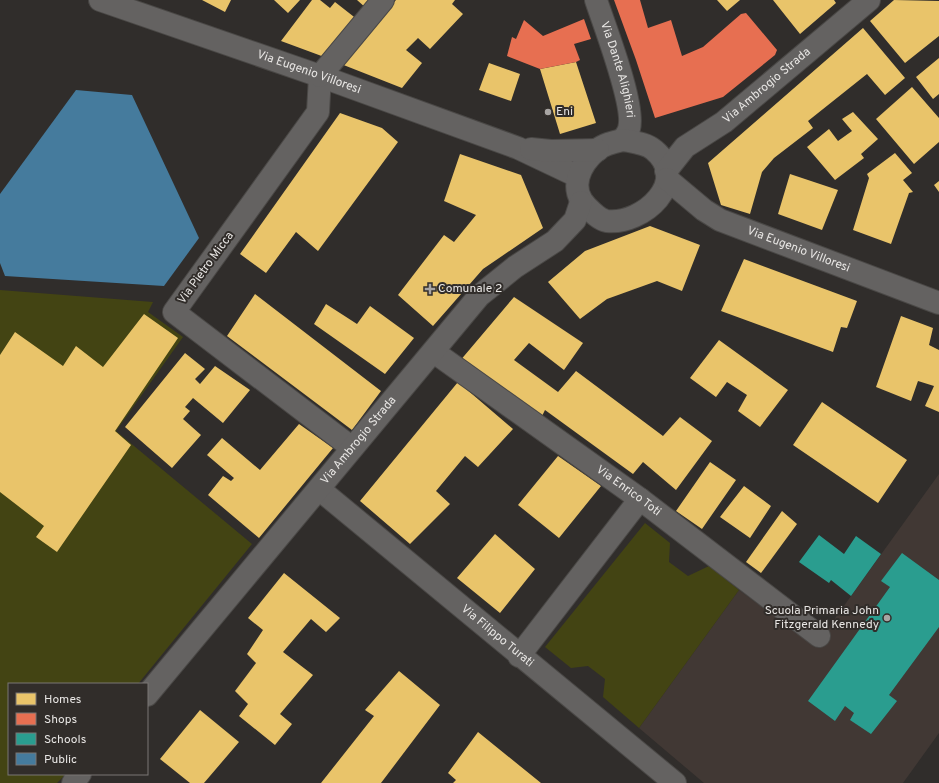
<svg xmlns="http://www.w3.org/2000/svg" width="939" height="783" viewBox="0 0 939 783" font-family="Overpass,sans-serif">
  <rect width="100%" height="100%" fill="#302d2b"/>
  <path fill="#413834" d="M 939,474 L 939,733 L 903,783 L 704,783 L 639,728 L 739,590 L 815,646 Z"/>
  <path fill="#434413" d="M 0,290 L 153,302 L 148,312 L 183,337 L 116,431 L 252,544 L 138,684 L 9,684 L 9,774 L 66,774 L 57,783 L 0,783 Z
    M 645,523 L 670,543 L 669,562 L 688,576 L 709,566 L 739,590 L 639,728 L 603,697 L 605,679 L 588,666 L 571,668 L 545,647 Z"/>
  <path fill="#e9c46a" d="M 202,0 L 231,0 L 225,12 Z
    M 274,0 L 300,0 L 288,13 Z
    M 312,0 L 320,0 L 330,8 L 335,2 L 358,20 L 327,58 L 281,41 Z
    M 357,0 L 373,0 L 366,8 Z
    M 396,0 L 455,0 L 452,4 L 463,14 L 430,49 L 418,38 L 406,50 L 422,63 L 402,88 L 341,64 Z
    M 717,0 L 740,0 L 727,11 Z
    M 773,0 L 834,0 L 836,3 L 800,34 Z
    M 894,0 L 939,1 L 939,36 L 905,63 L 870,21 Z
    M 863,28 L 905,78 L 885,95 L 867,74 L 808,121 L 813,128 L 774,158 L 762,172 L 750,214 L 721,205 L 708,163 Z
    M 939,58 L 939,94 L 933,99 L 916,77 Z
    M 576,62 L 596,123 L 560,134 L 540,69 Z
    M 489,63 L 520,74 L 511,101 L 479,90 Z
    M 912,87 L 939,118 L 939,142 L 914,164 L 876,119 Z
    M 853,112 L 878,139 L 861,154 L 864,158 L 835,180 L 807,147 L 829,129 L 838,141 L 852,131 L 842,119 Z
    M 340,113 L 382,128 L 398,142 L 318,251 L 296,232 L 266,273 L 240,254 Z
    M 895,153 L 912,173 L 903,180 L 913,192 L 909,193 L 891,244 L 853,230 L 869,178 L 867,174 Z
    M 460,154 L 521,175 L 543,228 L 483,269 L 433,326 L 398,295 L 444,235 L 454,242 L 476,215 L 444,201 Z
    M 790,174 L 838,190 L 822,230 L 778,214 Z
    M 939,181 L 939,192 L 934,185 Z
    M 650,226 L 700,245 L 682,291 L 657,281 L 607,299 L 580,319 L 548,282 L 585,251 Z
    M 744,259 L 857,301 L 847,328 L 841,327 L 833,352 L 721,311 Z
    M 255,294 L 381,391 L 352,430 L 227,336 Z
    M 514,297 L 583,343 L 564,370 L 529,343 L 514,360 L 558,392 L 576,371 L 663,436 L 680,417 L 712,441 L 676,490 L 643,462 L 633,474 L 545,410 L 540,420 L 459,362 Z
    M 326,304 L 357,324 L 370,306 L 414,338 L 385,374 L 314,324 Z
    M 144,314 L 178,338 L 115,431 L 131,445 L 57,552 L 36,537 L 44,526 L 0,492 L 0,355 L 15,332 L 63,366 L 76,346 L 103,367 Z
    M 901,316 L 933,328 L 929,345 L 939,350 L 939,412 L 925,406 L 934,386 L 918,381 L 911,401 L 876,387 Z
    M 719,340 L 788,390 L 760,427 L 738,411 L 747,395 L 727,382 L 716,397 L 690,378 Z
    M 185,353 L 205,369 L 195,379 L 200,384 L 215,366 L 250,390 L 223,423 L 193,398 L 185,407 L 190,411 L 183,419 L 201,435 L 172,468 L 125,427 Z
    M 458,382 L 513,429 L 478,467 L 465,456 L 436,491 L 450,504 L 410,544 L 360,501 Z
    M 822,402 L 907,460 L 878,503 L 793,445 Z
    M 299,424 L 333,448 L 259,538 L 208,495 L 223,476 L 231,481 L 234,478 L 207,455 L 222,438 L 260,470 Z
    M 558,456 L 601,486 L 559,538 L 518,505 Z
    M 710,462 L 736,480 L 702,529 L 676,511 Z
    M 744,486 L 771,506 L 750,538 L 720,517 Z
    M 782,511 L 797,524 L 761,573 L 746,562 Z
    M 495,534 L 535,569 L 500,613 L 457,578 Z
    M 284,573 L 340,618 L 326,632 L 311,619 L 283,652 L 313,675 L 280,714 L 292,724 L 275,745 L 239,716 L 248,704 L 235,691 L 256,663 L 247,654 L 263,630 L 248,618 Z
    M 399,671 L 440,705 L 381,783 L 321,783 L 374,716 L 365,710 Z
    M 200,710 L 239,742 L 204,783 L 190,783 L 160,759 Z
    M 478,732 L 541,783 L 453,783 L 456,780 L 448,773 Z"/>
  <path fill="#e76f51" d="M 614,0 L 640,0 L 648,28 L 671,20 L 682,56 L 703,47 L 741,14 L 746,13 L 777,50 L 775,55 L 723,97 L 655,118 L 636,60 Z
    M 584,19 L 591,39 L 574,44 L 580,60 L 576,62 L 540,69 L 507,56 L 512,37 L 516,39 L 524,20 L 543,36 Z"/>
  <path fill="#2a9d8f" d="M 819,535 L 844,554 L 856,536 L 881,554 L 851,596 L 831,580 L 829,583 L 799,562 Z
    M 902,553 L 939,580 L 939,627 L 889,695 L 897,701 L 871,734 L 850,720 L 854,713 L 845,706 L 835,721 L 808,701 L 890,587 L 881,581 Z"/>
  <path fill="#457b9d" d="M 76,90 L 132,95 L 199,238 L 164,286 L 5,276 L 0,263 L 0,194 Z"/>
  <g fill="none" stroke-linecap="round" stroke-linejoin="round">
    <defs>
      <g id="minor">
        <path id="s1" d="M 100,0 L 320,76 L 518,148 L 577,176"/>
        <path id="s2" d="M 596,0 C 604,25 636,106 629,129 C 628,133 625,136 623,140"/>
        <path d="M 320,76 L 318,112 L 174,312 L 351,447"/>
        <path d="M 320,76 L 383,0"/>
        <path d="M 623,140 C 633,142 646,143 654,150 C 691,181 643,225 607,221 C 600,220 592,212 587,207 C 568,189 580,164 597,150 C 604,144 614,142 623,140 Z"/>
        <path d="M 531,149 L 551,151 L 598,150"/>
        <path id="s3" d="M 666,171 L 685,147 L 724,122 L 869,0"/>
        <path id="s4" d="M 667,179 L 704,210 L 720,220 L 939,303"/>
        <path id="s5" d="M 434,352 L 640,499 L 819,636"/>
        <path id="s6" d="M 319,489 L 675,783"/>
        <path d="M 519,656 L 640,499"/>
        <path id="s7" d="M 147,695 L 479,296 L 515,267 L 555,241 L 575,220 L 581,202"/>
        <path d="M 73,783 L 80,774"/>
      </g>
    </defs>
    <use href="#minor" stroke="#4a4846" stroke-width="24"/>
    <use href="#minor" stroke="#646261" stroke-width="22"/>
  </g>
  <g fill="#a8a5a3" stroke="#312d2a" stroke-width="1.5">
    <circle cx="548" cy="112" r="4"/>
    <path d="M428 283h4v4h4v4h-4v4h-4v-4h-4v-4h4z"/>
    <circle cx="887" cy="618" r="4"/>
  </g>
  <g text-anchor="middle" dominant-baseline="central" stroke-width="4" stroke-linejoin="round" paint-order="stroke">
    <g font-size="12" fill="#e8e6e4" stroke="#312d2a">
      <text stroke="none"><textPath href="#s2" startOffset="73">Via Dante Alighieri</textPath></text>
      <text stroke="none"><textPath href="#s1" startOffset="221">Via Eugenio Villoresi</textPath></text>
      <text stroke="none"><textPath href="#s3" startOffset="133">Via Ambrogio Strada</textPath></text>
      <text stroke="none"><textPath href="#s4" startOffset="151">Via Eugenio Villoresi</textPath></text>
      <text transform="translate(206 268) rotate(-54)">Via Pietro Micca</text>
      <text stroke="none"><textPath href="#s7" startOffset="331">Via Ambrogio Strada</textPath></text>
      <text stroke="none"><textPath href="#s5" startOffset="239">Via Enrico Toti</textPath></text>
      <text stroke="none"><textPath href="#s6" startOffset="231">Via Filippo Turati</textPath></text>
    </g>
    <g font-size="12" fill="#e8e6e4" stroke="#312d2a" text-anchor="start">
      <text x="556" y="112">Eni</text>
      <text x="438" y="289">Comunale 2</text>
      <text x="879" y="611" text-anchor="end">Scuola Primaria John<tspan x="879" dy="14">Fitzgerald Kennedy</tspan></text>
    </g>
  </g>
  <rect x="8" y="683" width="140" height="92" fill="#312d2a" stroke="#7a7774"/>
  <rect x="16" y="693" width="20" height="12" fill="#e9c46a" stroke="#7a7774"/>
  <text x="44" y="703" font-size="12" fill="#e8e6e4">Homes</text>
  <rect x="16" y="713" width="20" height="12" fill="#e76f51" stroke="#7a7774"/>
  <text x="44" y="723" font-size="12" fill="#e8e6e4">Shops</text>
  <rect x="16" y="733" width="20" height="12" fill="#2a9d8f" stroke="#7a7774"/>
  <text x="44" y="743" font-size="12" fill="#e8e6e4">Schools</text>
  <rect x="16" y="753" width="20" height="12" fill="#457b9d" stroke="#7a7774"/>
  <text x="44" y="763" font-size="12" fill="#e8e6e4">Public</text>
</svg>
